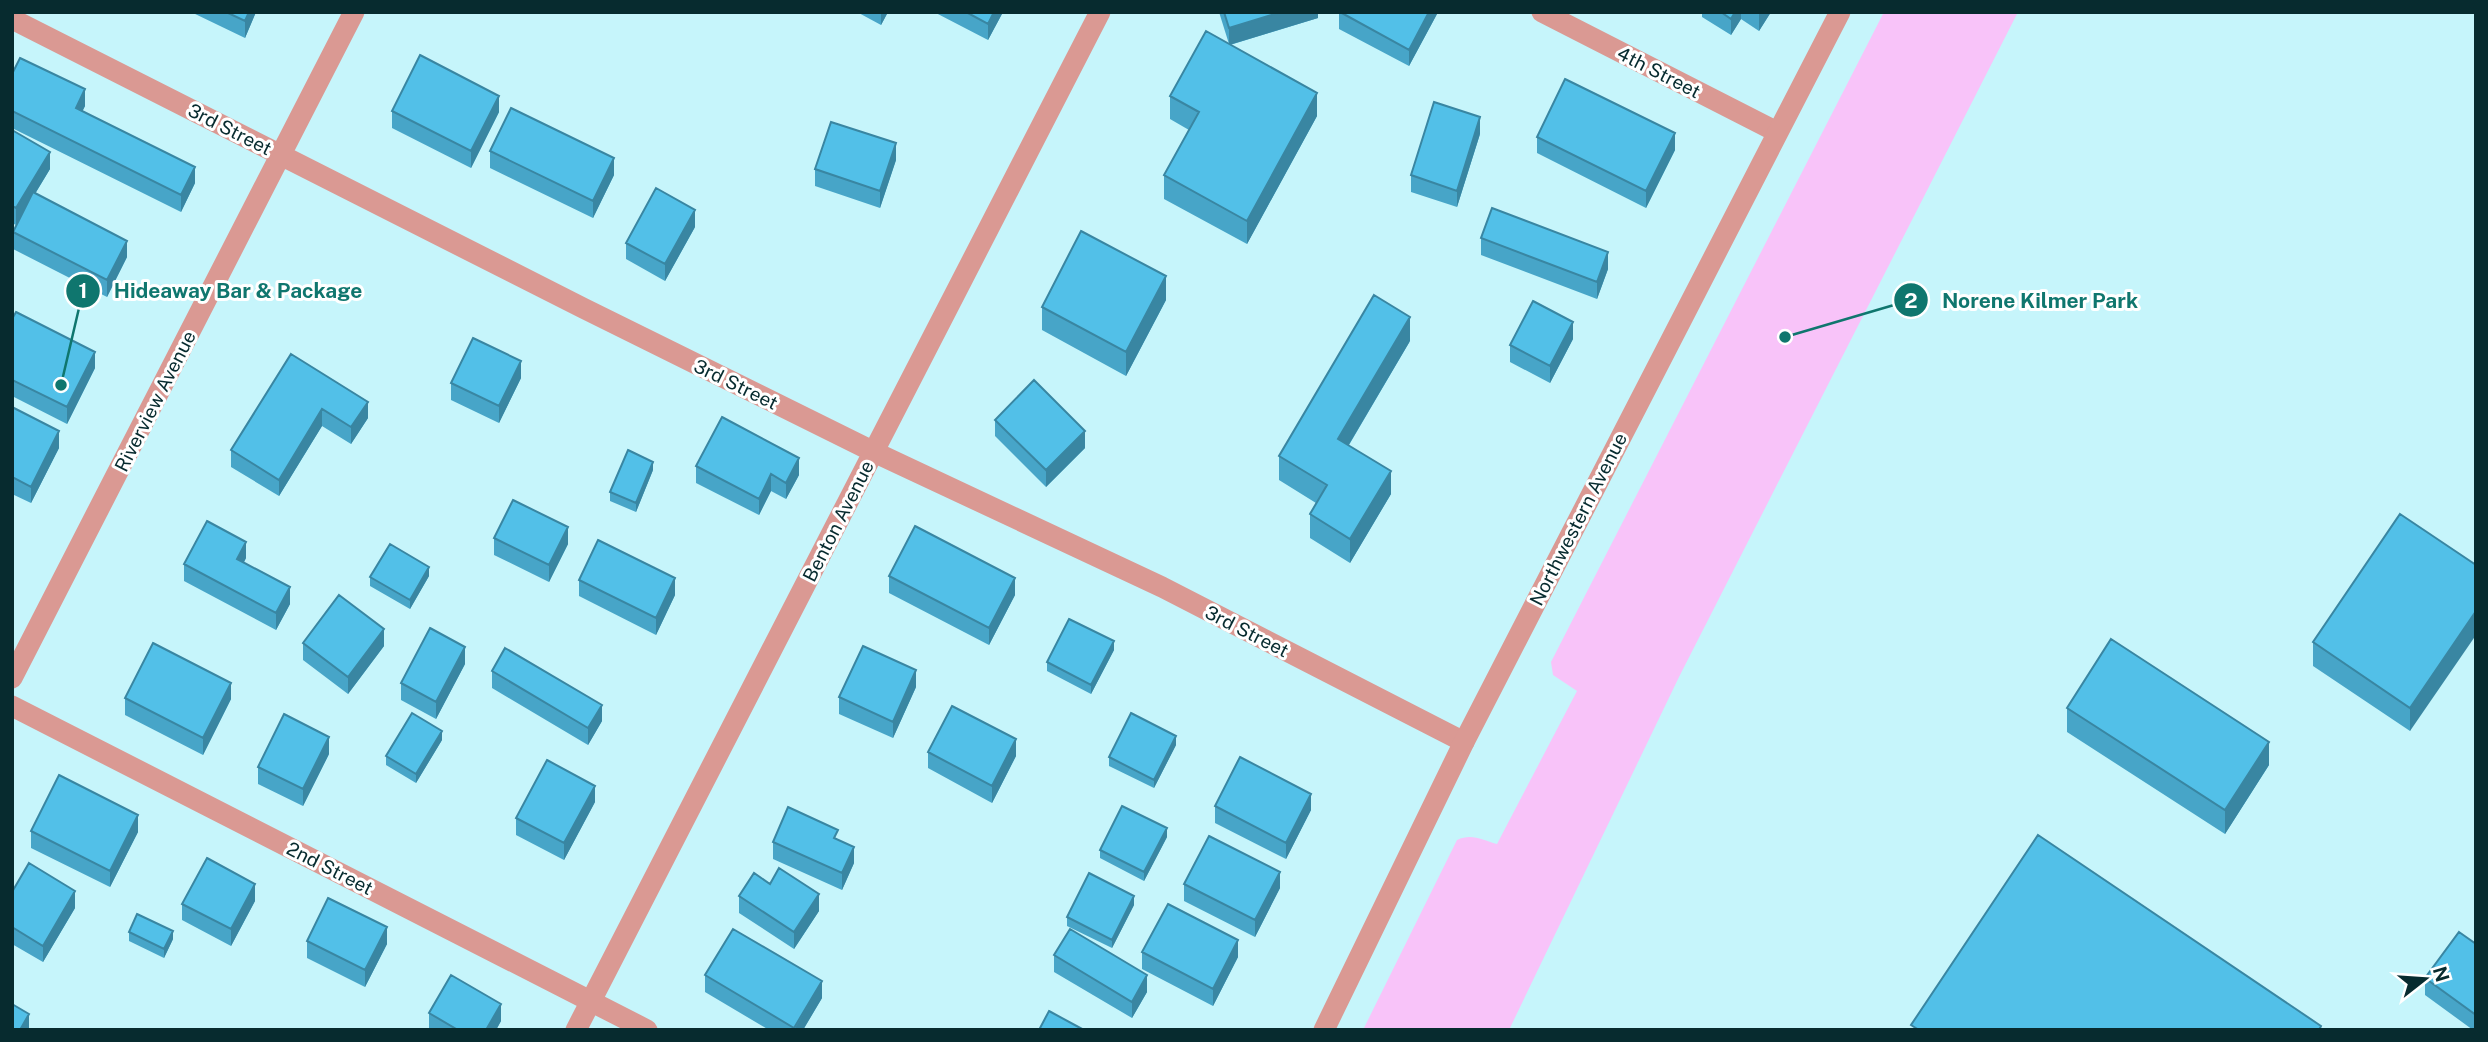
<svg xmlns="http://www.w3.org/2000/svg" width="2488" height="1042" viewBox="0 0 2488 1042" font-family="'Public Sans',sans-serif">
  <rect width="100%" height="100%" fill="#c6f5fb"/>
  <path fill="#f8c3f9" d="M 1884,12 L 2018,12 L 1679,677 L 1509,1030 L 1363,1030 L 1457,840 C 1472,833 1482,840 1497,844 L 1577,691 L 1553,675 L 1551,662 Z"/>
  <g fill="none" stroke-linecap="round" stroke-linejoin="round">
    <path stroke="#da9993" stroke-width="21" d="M 1542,12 L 1777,132
      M 12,19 L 583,308 L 874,452 L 1162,587 L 1464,742
      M 12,678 L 354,12
      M 12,706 L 647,1030
      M 576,1030 L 1100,12"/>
    <path stroke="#da9993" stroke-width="21" d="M 1324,1030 L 1464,742 L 1840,12"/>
  </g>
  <path fill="#47a5c8" d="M 191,12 L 256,12 L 245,38 Z
    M 857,12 L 888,12 L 881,25 Z
    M 934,12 L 1003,12 L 988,40 Z
    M 1219,12 L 1318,12 L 1318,18 L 1230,45 L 1317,116 L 1247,244 L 1164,199 L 1164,175 L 1189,130 L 1170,119 L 1170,96 L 1229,44 Z
    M 1339,12 L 1437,12 L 1437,14 L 1409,66 L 1339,29 Z
    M 1702,12 L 1771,12 L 1759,31 L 1741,19 L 1731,35 L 1702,17 Z
    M 12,74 L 85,106 L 82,111 L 195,183 L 181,212 L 12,128 Z
    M 392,111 L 499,112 L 471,168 L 392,128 Z
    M 12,130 L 50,169 L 35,194 L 127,257 L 107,297 L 13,249 L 13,232 L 16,225 L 12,223 Z
    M 1480,134 L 1457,207 L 1411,192 L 1411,175 Z
    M 1537,137 L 1675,150 L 1646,208 L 1537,153 Z
    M 490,151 L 614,175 L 593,218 L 490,168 Z
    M 896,160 L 880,208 L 815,186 L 815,169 Z
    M 695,227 L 665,281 L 626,259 L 626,243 Z
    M 1481,238 L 1608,269 L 1597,299 L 1481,255 Z
    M 1166,300 L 1126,376 L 1042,330 L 1042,307 Z
    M 12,319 L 95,368 L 67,424 L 12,396 Z
    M 1573,339 L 1550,383 L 1510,362 L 1510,345 Z
    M 1410,341 L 1349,445 L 1391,494 L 1350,563 L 1310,538 L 1310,514 L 1316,503 L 1279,480 L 1279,456 Z
    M 291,354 L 368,418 L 351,444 L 322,426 L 279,496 L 231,467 L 231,450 Z
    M 521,378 L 499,423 L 451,400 L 451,383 Z
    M 12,407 L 59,448 L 31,503 L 12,494 Z
    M 995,420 L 1085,448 L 1046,487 L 995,436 Z
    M 696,466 L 799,475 L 786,499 L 771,491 L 759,515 L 696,483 Z
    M 653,470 L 636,512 L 610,501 L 610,492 Z
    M 494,538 L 568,544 L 549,582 L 494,555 Z
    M 246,558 L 244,562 L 290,604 L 276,630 L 184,581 L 184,564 Z
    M 2476,565 L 2410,731 L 2313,666 L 2313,642 Z
    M 429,576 L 410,609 L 370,586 L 370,577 Z
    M 889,576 L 1015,595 L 989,645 L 889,593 Z
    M 579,580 L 675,595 L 656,635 L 579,596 Z
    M 303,643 L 384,646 L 348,694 L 303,660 Z
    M 1114,650 L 1091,694 L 1047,671 L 1047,662 Z
    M 465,664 L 436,719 L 401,700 L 401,683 Z
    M 492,671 L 602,721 L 588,745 L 492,688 Z
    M 916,687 L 893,738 L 839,714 L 839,697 Z
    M 125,698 L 231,699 L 203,755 L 125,715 Z
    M 2067,708 L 2269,765 L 2225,834 L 2067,732 Z
    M 442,740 L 416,783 L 386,765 L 386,756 Z
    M 1176,745 L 1154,788 L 1109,766 L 1109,757 Z
    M 928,752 L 1016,756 L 992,803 L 928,768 Z
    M 329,754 L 303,806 L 258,784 L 258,767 Z
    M 595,802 L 564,860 L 516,835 L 516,818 Z
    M 1215,806 L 1311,810 L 1286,859 L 1215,823 Z
    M 31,831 L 138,832 L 110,887 L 31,848 Z
    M 1167,837 L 1144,881 L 1100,858 L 1100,850 Z
    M 838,839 L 854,863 L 842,890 L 773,859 L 773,842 Z
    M 770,884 L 819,911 L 794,949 L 739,913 L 739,896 Z
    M 1184,884 L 1280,888 L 1255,937 L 1184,901 Z
    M 12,892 L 75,908 L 43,962 L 12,944 Z
    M 255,901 L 231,946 L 182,920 L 182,904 Z
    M 1134,905 L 1112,948 L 1067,926 L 1067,917 Z
    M 129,932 L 173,939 L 164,958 L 129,941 Z
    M 307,941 L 387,944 L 365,987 L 307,958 Z
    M 2476,944 L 2476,1030 L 2473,1030 L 2425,995 L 2425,978 Z
    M 1142,952 L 1238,957 L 1213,1006 L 1142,969 Z
    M 1054,955 L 1147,992 L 1132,1018 L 1054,972 Z
    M 705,975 L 822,998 L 803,1030 L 769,1030 L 705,992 Z
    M 429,1013 L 501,1021 L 496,1030 L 429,1030 Z"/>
  <path fill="#3986a2" d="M 249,12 L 256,12 L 245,38 L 245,21 Z
    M 881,12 L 888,12 L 881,25 Z
    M 994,12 L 1003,12 L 988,40 L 988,24 Z
    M 1281,12 L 1318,12 L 1318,18 L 1229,45 L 1229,28 Z
    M 1429,12 L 1437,12 L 1437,14 L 1409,66 L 1409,50 Z
    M 1735,12 L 1741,12 L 1741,19 L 1731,35 L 1731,19 Z
    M 1761,12 L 1771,12 L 1759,31 L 1759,14 Z
    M 85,89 L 85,106 L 76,125 L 76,108 Z
    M 1317,93 L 1317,116 L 1247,244 L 1247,221 Z
    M 499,96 L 499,112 L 471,168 L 471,151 Z
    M 1480,117 L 1480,134 L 1457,207 L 1457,191 Z
    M 1675,133 L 1675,150 L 1646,208 L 1646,191 Z
    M 896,143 L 896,160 L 880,208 L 880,191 Z
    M 50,152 L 50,169 L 16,225 L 16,208 Z
    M 614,158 L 614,175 L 593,218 L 593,201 Z
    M 195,167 L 195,183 L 181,212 L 181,195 Z
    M 695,210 L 695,227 L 665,281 L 665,264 Z
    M 127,241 L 127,257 L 107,297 L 107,280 Z
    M 1608,252 L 1608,269 L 1597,299 L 1597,282 Z
    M 1166,276 L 1166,300 L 1126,376 L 1126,352 Z
    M 1410,317 L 1410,341 L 1338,463 L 1338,439 Z
    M 1573,322 L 1573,339 L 1550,383 L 1550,366 Z
    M 95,352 L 95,368 L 67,424 L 67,407 Z
    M 521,361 L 521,378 L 499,423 L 499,406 Z
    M 368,402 L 368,418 L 351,444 L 351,427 Z
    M 322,409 L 322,426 L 279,496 L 279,480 Z
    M 59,431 L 59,448 L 31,503 L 31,487 Z
    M 1085,431 L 1085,448 L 1046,487 L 1046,470 Z
    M 799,458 L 799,475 L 786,499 L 786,483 Z
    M 653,462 L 653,470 L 636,512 L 636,503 Z
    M 1391,471 L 1391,494 L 1350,563 L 1350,539 Z
    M 771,474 L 771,491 L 759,515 L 759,499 Z
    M 568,527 L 568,544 L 549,582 L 549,565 Z
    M 246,542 L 246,558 L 237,575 L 237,559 Z
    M 429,567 L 429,576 L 410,609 L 410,600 Z
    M 675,578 L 675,595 L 656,635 L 656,618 Z
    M 1015,578 L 1015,595 L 989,645 L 989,628 Z
    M 290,587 L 290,604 L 276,630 L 276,613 Z
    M 2476,611 L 2476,635 L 2410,731 L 2410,708 Z
    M 384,629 L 384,646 L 348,694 L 348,677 Z
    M 1114,641 L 1114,650 L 1091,694 L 1091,685 Z
    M 465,647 L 465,664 L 436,719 L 436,702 Z
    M 916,670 L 916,687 L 893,738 L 893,722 Z
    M 231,683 L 231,699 L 203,755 L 203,738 Z
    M 602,705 L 602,721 L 588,745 L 588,728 Z
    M 442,731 L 442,740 L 416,783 L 416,774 Z
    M 1176,736 L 1176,745 L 1154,788 L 1154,780 Z
    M 329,737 L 329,754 L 303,806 L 303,789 Z
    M 1016,739 L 1016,756 L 992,803 L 992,786 Z
    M 2269,742 L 2269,765 L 2225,834 L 2225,810 Z
    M 595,786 L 595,802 L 564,860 L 564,843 Z
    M 1311,794 L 1311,810 L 1286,859 L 1286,843 Z
    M 138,815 L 138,832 L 110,887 L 110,871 Z
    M 1167,828 L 1167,837 L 1144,881 L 1144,872 Z
    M 854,847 L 854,863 L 842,890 L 842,873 Z
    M 1280,872 L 1280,888 L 1255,937 L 1255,920 Z
    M 255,884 L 255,901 L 231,946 L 231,929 Z
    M 75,891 L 75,908 L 43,962 L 43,946 Z
    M 819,894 L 819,911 L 794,949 L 794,932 Z
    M 1134,896 L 1134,905 L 1112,948 L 1112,940 Z
    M 387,927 L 387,944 L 365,987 L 365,970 Z
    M 173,931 L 173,939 L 164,958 L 164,949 Z
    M 1238,940 L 1238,957 L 1213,1006 L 1213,989 Z
    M 1147,975 L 1147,992 L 1132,1018 L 1132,1002 Z
    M 822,981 L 822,998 L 803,1030 L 794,1030 Z
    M 501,1004 L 501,1021 L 496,1030 L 486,1030 Z
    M 29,1014 L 29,1030 L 20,1030 Z"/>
  <path fill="#52c0e8" stroke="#3986a2" stroke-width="2" d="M 226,12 L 249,12 L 245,21 Z
    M 966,12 L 994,12 L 988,24 Z
    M 1224,12 L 1281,12 L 1229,28 Z
    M 1340,12 L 1429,12 L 1409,50 Z
    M 1721,12 L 1735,12 L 1731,19 Z
    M 1206,31 L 1317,93 L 1247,221 L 1164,175 L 1199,112 L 1170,96 Z
    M 420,55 L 499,96 L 471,151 L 392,111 Z
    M 20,58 L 85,89 L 76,108 L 195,167 L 181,195 L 12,111 L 12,74 Z
    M 1565,79 L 1675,133 L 1646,191 L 1537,137 Z
    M 1434,102 L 1480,117 L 1457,191 L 1411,175 Z
    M 511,108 L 614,158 L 593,201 L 490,151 Z
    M 831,122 L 896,143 L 880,191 L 815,169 Z
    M 12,130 L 50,152 L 16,208 L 12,206 Z
    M 656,188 L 695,210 L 665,264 L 626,243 Z
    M 33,192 L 127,241 L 107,280 L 13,232 Z
    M 1492,208 L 1608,252 L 1597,282 L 1481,238 Z
    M 1081,231 L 1166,276 L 1126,352 L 1042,307 Z
    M 1374,295 L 1410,317 L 1338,439 L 1391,471 L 1350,539 L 1310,514 L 1327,485 L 1279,456 Z
    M 1533,301 L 1573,322 L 1550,366 L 1510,345 Z
    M 16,312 L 95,352 L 67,407 L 12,380 L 12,319 Z
    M 473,338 L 521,361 L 499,406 L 451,383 Z
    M 291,354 L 368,402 L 351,427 L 322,409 L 279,480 L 231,450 Z
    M 1034,380 L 1085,431 L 1046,470 L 995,420 Z
    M 12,407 L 59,431 L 31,487 L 12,477 Z
    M 722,417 L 799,458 L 786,483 L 771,474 L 759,499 L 696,466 Z
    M 628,450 L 653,462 L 636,503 L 610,492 Z
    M 513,500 L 568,527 L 549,565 L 494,538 Z
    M 2400,514 L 2476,565 L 2476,611 L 2410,708 L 2313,642 Z
    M 207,521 L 246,542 L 237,559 L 290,587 L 276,613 L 184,564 Z
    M 915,526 L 1015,578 L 989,628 L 889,576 Z
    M 598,540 L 675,578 L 656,618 L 579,580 Z
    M 390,544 L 429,567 L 410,600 L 370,577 Z
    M 339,595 L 384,629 L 348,677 L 303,643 Z
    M 1069,619 L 1114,641 L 1091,685 L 1047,662 Z
    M 430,628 L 465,647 L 436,702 L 401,683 Z
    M 2111,639 L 2269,742 L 2225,810 L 2067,708 Z
    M 153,643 L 231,683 L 203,738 L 125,698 Z
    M 863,646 L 916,670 L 893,722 L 839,697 Z
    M 505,648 L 602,705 L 588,728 L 492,671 Z
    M 952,706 L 1016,739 L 992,786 L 928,752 Z
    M 412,713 L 442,731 L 416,774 L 386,756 Z
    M 1131,713 L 1176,736 L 1154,780 L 1109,757 Z
    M 284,714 L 329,737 L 303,789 L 258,767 Z
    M 1240,757 L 1311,794 L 1286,843 L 1215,806 Z
    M 547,760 L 595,786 L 564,843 L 516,818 Z
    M 59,775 L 138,815 L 110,871 L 31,831 Z
    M 1122,806 L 1167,828 L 1144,872 L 1100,850 Z
    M 788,807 L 838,830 L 834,838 L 854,847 L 842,873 L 773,842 Z
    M 2038,835 L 2321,1026 L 2319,1030 L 1919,1030 L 1911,1025 Z
    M 1209,836 L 1280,872 L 1255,920 L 1184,884 Z
    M 207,858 L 255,884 L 231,929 L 182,904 Z
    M 29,863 L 75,891 L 43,946 L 12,927 L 12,892 Z
    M 779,868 L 819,894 L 794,932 L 739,896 L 754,873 L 770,884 Z
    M 1089,873 L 1134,896 L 1112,940 L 1067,917 Z
    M 328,898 L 387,927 L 365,970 L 307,941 Z
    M 1168,904 L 1238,940 L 1213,989 L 1142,952 Z
    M 137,914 L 173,931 L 164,949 L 129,932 Z
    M 733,929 L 822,981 L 794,1028 L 705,975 Z
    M 1070,929 L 1147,975 L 1132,1002 L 1054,955 Z
    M 2459,932 L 2476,944 L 2476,1015 L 2425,978 Z
    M 451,975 L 501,1004 L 486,1030 L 458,1030 L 429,1013 Z
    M 12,1004 L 29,1014 L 20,1030 L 12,1030 Z
    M 1049,1011 L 1084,1030 L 1039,1030 Z"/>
  <g text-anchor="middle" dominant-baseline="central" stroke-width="6" stroke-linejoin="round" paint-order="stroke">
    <g font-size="19" fill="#072b2f" stroke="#fff">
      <text transform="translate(1659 72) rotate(27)">4th Street</text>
      <text transform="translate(230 129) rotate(27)">3rd Street</text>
      <text transform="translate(736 384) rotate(26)">3rd Street</text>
      <text transform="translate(155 401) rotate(-63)">Riverview Avenue</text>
      <text transform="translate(1578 519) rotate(-63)">Northwestern Avenue</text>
      <text transform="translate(838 521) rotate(-63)">Benton Avenue</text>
      <text transform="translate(1247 631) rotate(27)">3rd Street</text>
      <text transform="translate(330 868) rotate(27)">2nd Street</text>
    </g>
  </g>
  <path fill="none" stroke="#0f766e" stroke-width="2.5" d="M61 385L83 291M1785 337L1911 300"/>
  <g fill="#0f766e" stroke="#fff" stroke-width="2.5">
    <circle cx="61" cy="385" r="7"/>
    <circle cx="1785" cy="337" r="7"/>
    <circle cx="83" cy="291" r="18"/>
    <circle cx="1911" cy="300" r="18"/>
  </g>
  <g font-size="21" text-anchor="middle" font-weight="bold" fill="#fff">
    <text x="83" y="298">1</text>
    <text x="1911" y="308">2</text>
  </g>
  <g font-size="21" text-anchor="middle" font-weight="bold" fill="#0f766e" stroke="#fff" stroke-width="6" stroke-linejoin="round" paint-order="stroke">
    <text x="238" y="298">Hideaway Bar &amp; Package</text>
    <text x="2040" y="308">Norene Kilmer Park</text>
  </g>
  <rect width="2488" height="1042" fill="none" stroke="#072b2f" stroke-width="28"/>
  <g transform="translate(2425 979) rotate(73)" stroke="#ffffff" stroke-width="5" paint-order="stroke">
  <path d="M0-5L12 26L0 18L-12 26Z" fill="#072b2f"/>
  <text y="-10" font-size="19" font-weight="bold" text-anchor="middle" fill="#072b2f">N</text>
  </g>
</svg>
